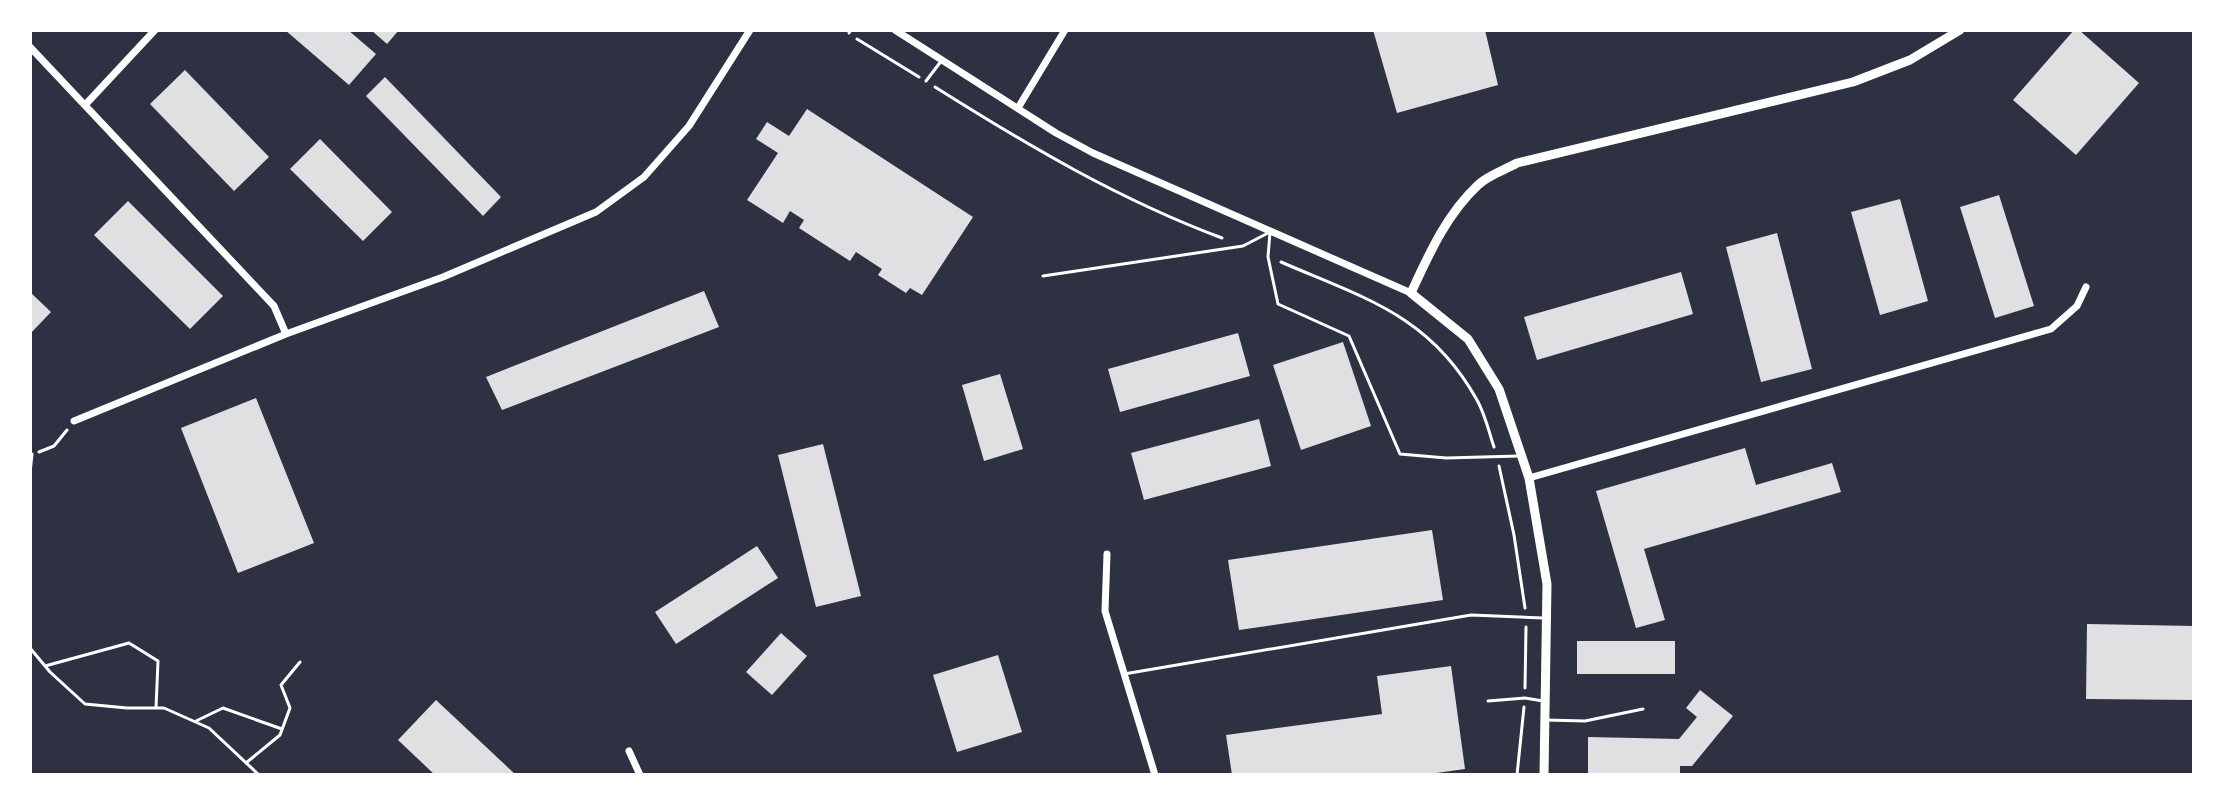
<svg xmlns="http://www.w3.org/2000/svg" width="2224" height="805" viewBox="0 0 2224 805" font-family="Poppins,sans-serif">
  <rect width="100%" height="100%" fill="#2d3142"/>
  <path fill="#e0e0e3" d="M 285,30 L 348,30 L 376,54 L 349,85 Z
    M 371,30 L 399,30 L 387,44 Z
    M 1373,30 L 1485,30 L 1498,85 L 1397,113 Z
    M 2074,30 L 2079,30 L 2139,83 L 2076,155 L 2013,100 Z
    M 185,70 L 269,157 L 234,191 L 150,104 Z
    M 385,77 L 501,197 L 483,216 L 366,96 Z
    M 807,109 L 973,217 L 922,295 L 910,288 L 906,293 L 878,275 L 882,269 L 856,252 L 850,261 L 799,228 L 804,220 L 790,211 L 783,223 L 747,200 L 778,153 L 756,139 L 767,122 L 789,136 Z
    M 320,139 L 392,212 L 363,241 L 290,169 Z
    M 1999,195 L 2034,306 L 1995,318 L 1960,207 Z
    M 1900,199 L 1928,301 L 1880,315 L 1851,212 Z
    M 128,201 L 223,296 L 190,329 L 94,235 Z
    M 1777,233 L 1812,369 L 1761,382 L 1726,247 Z
    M 1681,272 L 1693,314 L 1537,360 L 1524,317 Z
    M 704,291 L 719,327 L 502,410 L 486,377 Z
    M 30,292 L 51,312 L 30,334 Z
    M 1238,333 L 1250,376 L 1120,412 L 1108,369 Z
    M 1343,342 L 1371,426 L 1301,450 L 1273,365 Z
    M 1000,374 L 1023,449 L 984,461 L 962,385 Z
    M 256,398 L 314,543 L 238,573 L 181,428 Z
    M 1259,419 L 1271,466 L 1144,500 L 1131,453 Z
    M 823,444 L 861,596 L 816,607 L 778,455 Z
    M 1745,448 L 1756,485 L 1832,463 L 1841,492 L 1644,549 L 1665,620 L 1636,628 L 1596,491 Z
    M 1432,530 L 1443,600 L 1239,630 L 1228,560 Z
    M 757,546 L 778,578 L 676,644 L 655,612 Z
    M 2087,624 L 2194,626 L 2194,700 L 2086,699 Z
    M 781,633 L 807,656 L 772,695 L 746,672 Z
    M 1577,641 L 1675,641 L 1675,674 L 1577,674 Z
    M 998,655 L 1022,732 L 957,752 L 933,675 Z
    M 1451,666 L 1465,769 L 1422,775 L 1232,775 L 1226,735 L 1382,714 L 1377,676 Z
    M 1700,690 L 1733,716 L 1692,766 L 1680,766 L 1680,775 L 1588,775 L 1588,737 L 1679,739 L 1697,717 L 1686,708 Z
    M 436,700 L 516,775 L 435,775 L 398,740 Z"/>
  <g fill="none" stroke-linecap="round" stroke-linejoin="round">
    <path stroke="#fff" stroke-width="3" d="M 857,39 L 919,77
      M 935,87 C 1027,145 1120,200 1222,238
      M 1281,262 C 1364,298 1430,315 1477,400 C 1485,414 1489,432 1494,447
      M 39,452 L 54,446 L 67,430
      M 1499,466 L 1514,535 L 1525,608
      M 30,648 L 50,672 L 85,704 L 127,708 L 164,708 L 209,728 L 259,775
      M 45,666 L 129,643 L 158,661 L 156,708
      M 1525,688 L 1526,627
      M 196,721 L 223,708 L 282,729
      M 246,763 L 280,735 L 290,708 L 281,685 L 300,662
      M 1517,775 L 1524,707"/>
    <path stroke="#fff" stroke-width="3" d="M 849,33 L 851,30
      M 926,81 L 942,60
      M 1270,232 L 1268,257 L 1278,304 L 1349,336 L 1400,454 L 1446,458 L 1519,456
      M 1043,276 L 1243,246 L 1270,232
      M 30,473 L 32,454
      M 1124,674 L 1471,615 L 1543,618
      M 1488,701 L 1525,698 L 1543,701
      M 1546,720 L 1585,721 L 1643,709"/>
    <path stroke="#fff" stroke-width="7" d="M 895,30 L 1056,133 L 1093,153 L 1411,293
      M 30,47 L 274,306 L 286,334
      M 86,104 L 155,30
      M 1018,108 L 1065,30
      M 74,421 L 286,334 L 443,277 L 596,212 L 644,177 L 689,126 L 750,30
      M 1529,478 L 2051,329 L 2077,306 L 2086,287
      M 1107,554 L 1105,611 L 1155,775
      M 629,751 L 640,775"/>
    <path stroke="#fff" stroke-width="9" d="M 1544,775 L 1547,584 L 1529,478 L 1499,389 L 1468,339 L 1411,293 C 1429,254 1446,215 1478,185 C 1488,175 1505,170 1517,163 L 1853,82 L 1910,60 L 1960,30"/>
  </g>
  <rect width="2224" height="805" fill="none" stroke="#ffffff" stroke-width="64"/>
</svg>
